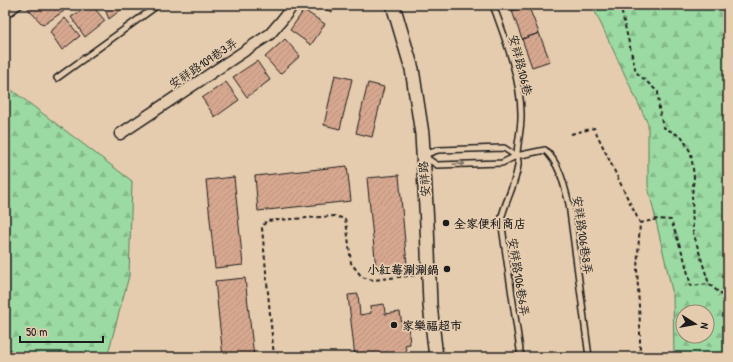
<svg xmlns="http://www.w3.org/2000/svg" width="733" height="362" viewBox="0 0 733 362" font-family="'Patrick Hand','LXGW WenKai TC',sans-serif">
  <defs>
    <pattern id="forest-firs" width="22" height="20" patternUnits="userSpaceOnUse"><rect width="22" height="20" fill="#9bdaa2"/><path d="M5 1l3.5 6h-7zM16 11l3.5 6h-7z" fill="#85ba8b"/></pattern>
    <pattern id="building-hatch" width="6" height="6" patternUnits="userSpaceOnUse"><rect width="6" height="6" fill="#d7a88f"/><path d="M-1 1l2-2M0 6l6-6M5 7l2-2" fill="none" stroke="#b8907b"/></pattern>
  </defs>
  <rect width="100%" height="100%" fill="#e6ccae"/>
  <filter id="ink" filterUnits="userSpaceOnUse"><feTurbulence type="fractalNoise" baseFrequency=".025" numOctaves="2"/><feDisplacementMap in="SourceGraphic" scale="8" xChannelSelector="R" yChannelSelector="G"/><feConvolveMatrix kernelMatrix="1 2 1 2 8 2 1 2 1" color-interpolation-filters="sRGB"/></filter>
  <g filter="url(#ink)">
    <path fill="url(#forest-firs)" stroke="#5c7b5f" fill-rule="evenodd" d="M 592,5 L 728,5 L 728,357 L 674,357 L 673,295 L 648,186 L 648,124 ZM 683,312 L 707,312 L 707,336 L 683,336 Z
      M 5,85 L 132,181 L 129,276 L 107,357 L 5,357 Z"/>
    <path fill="url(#building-hatch)" stroke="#1c1c1c" d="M 34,5 L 60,5 L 64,11 L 43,25 L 28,9 Z
      M 90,5 L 92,5 L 105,21 L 85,37 L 71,17 Z
      M 103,5 L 127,5 L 109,19 Z
      M 312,5 L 335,5 L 332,12 Z
      M 509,5 L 528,5 L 512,11 Z
      M 528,5 L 539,33 L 522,39 L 512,11 Z
      M 304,10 L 325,24 L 311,45 L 290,30 Z
      M 65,18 L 80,36 L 62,50 L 50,32 Z
      M 539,33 L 550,61 L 532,67 L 522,39 Z
      M 285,39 L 300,56 L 280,74 L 265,57 Z
      M 257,61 L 270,80 L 247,97 L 233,77 Z
      M 335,75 L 352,79 L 340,129 L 324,125 Z
      M 226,82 L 239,100 L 215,117 L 202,98 Z
      M 368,83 L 384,87 L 372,137 L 356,133 Z
      M 347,166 L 351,201 L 258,211 L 255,176 Z
      M 399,175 L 407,265 L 376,268 L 367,178 Z
      M 234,177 L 243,265 L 215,268 L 206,180 Z
      M 245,278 L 254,357 L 223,357 L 215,281 Z
      M 358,294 L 360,315 L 371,313 L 370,306 L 384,304 L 385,314 L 400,312 L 402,326 L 408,325 L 410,344 L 405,345 L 407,357 L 355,357 L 348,295 Z"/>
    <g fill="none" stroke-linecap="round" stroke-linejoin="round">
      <defs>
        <path id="service" d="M 493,5 C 505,37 522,82 521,117 C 521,129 518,141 517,153 C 516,157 519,161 518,165 C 516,184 505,201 501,220 L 521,357
          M 5,16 L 20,5
          M 57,78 L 158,5
          M 424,155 L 438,150 L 504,148 L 516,156
          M 425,157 L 437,165 L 502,163 L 516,156 L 545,150 C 560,164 564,185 569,204 L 589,357"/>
        <path id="minor" d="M 120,134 L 270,34 L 282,20 L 293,5"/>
        <path id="tertiary" d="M 393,5 L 412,69 L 422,134 L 427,225 L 430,305 L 436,357"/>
      </defs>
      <use href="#service" stroke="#1c1c1c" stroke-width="8"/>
      <use href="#minor" stroke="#1c1c1c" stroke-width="13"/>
      <use href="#tertiary" stroke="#1c1c1c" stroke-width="16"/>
      <path stroke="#1c1c1c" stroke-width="2" stroke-dasharray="4 3" stroke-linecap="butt" d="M 620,5 L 636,72 L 658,92 L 659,109 L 663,127 L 682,137 L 691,153 L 694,177 L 692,195 L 693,232 L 709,284 L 728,300
        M 571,134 L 594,128 L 627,197 L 640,223 L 637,269 L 640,325 L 640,357
        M 640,223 L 658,219 L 671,220 L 684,258 L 691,286 L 709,284
        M 274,357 L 262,228 L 266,221 L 335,216 L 345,219 L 347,228 L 351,263 L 362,277 L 373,280 L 417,275"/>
      <use href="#service" stroke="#e6ccae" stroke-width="5"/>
      <use href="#minor" stroke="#e6ccae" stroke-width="10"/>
      <use href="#tertiary" stroke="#e6ccae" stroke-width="13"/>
    </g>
    <defs><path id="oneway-shaft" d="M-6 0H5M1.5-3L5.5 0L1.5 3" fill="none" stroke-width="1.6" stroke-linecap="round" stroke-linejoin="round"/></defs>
    <use stroke="#817465" href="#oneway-shaft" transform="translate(459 164) rotate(-2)"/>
  </g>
  <g fill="#1c1c1c" stroke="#e6ccae" stroke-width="1.5">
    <circle cx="446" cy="223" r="4"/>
    <circle cx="447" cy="269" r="4"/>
    <circle cx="394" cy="325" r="4"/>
  </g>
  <g text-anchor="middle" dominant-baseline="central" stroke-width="3.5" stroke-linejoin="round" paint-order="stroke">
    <g font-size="12" fill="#1c1c1c" stroke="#e6ccae">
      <text transform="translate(203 63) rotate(-34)">安祥路109巷3弄</text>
      <text transform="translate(521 65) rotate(76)">安祥路106巷</text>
      <text transform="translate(424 179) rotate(-94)">安祥路</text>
      <text transform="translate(583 235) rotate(82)">安祥路106巷8弄</text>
      <text transform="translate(519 277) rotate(81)">安祥路106巷6弄</text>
    </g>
    <g font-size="12" font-weight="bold" fill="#1c1c1c" stroke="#e6ccae" text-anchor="start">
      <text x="454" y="223">全家便利商店</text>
      <text x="439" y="269" text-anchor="end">小紅莓涮涮鍋</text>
      <text x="402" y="325">家樂福超市</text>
    </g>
  </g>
  <rect width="733" height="362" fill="none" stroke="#e6ccae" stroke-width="20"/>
  <rect x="10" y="10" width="713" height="342" fill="none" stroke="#1c1c1c" stroke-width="1.5" filter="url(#ink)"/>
  <g transform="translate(695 324) rotate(101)"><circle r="19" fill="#e6ccae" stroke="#958674"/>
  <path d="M0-3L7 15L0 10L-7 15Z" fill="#1c1c1c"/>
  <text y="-6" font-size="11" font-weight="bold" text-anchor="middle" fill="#1c1c1c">N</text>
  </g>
  <path d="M20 336v6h83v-6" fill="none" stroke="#1c1c1c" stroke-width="2"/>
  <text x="26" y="336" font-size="12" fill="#1c1c1c" stroke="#e6ccae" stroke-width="3" paint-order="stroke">50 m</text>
</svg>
